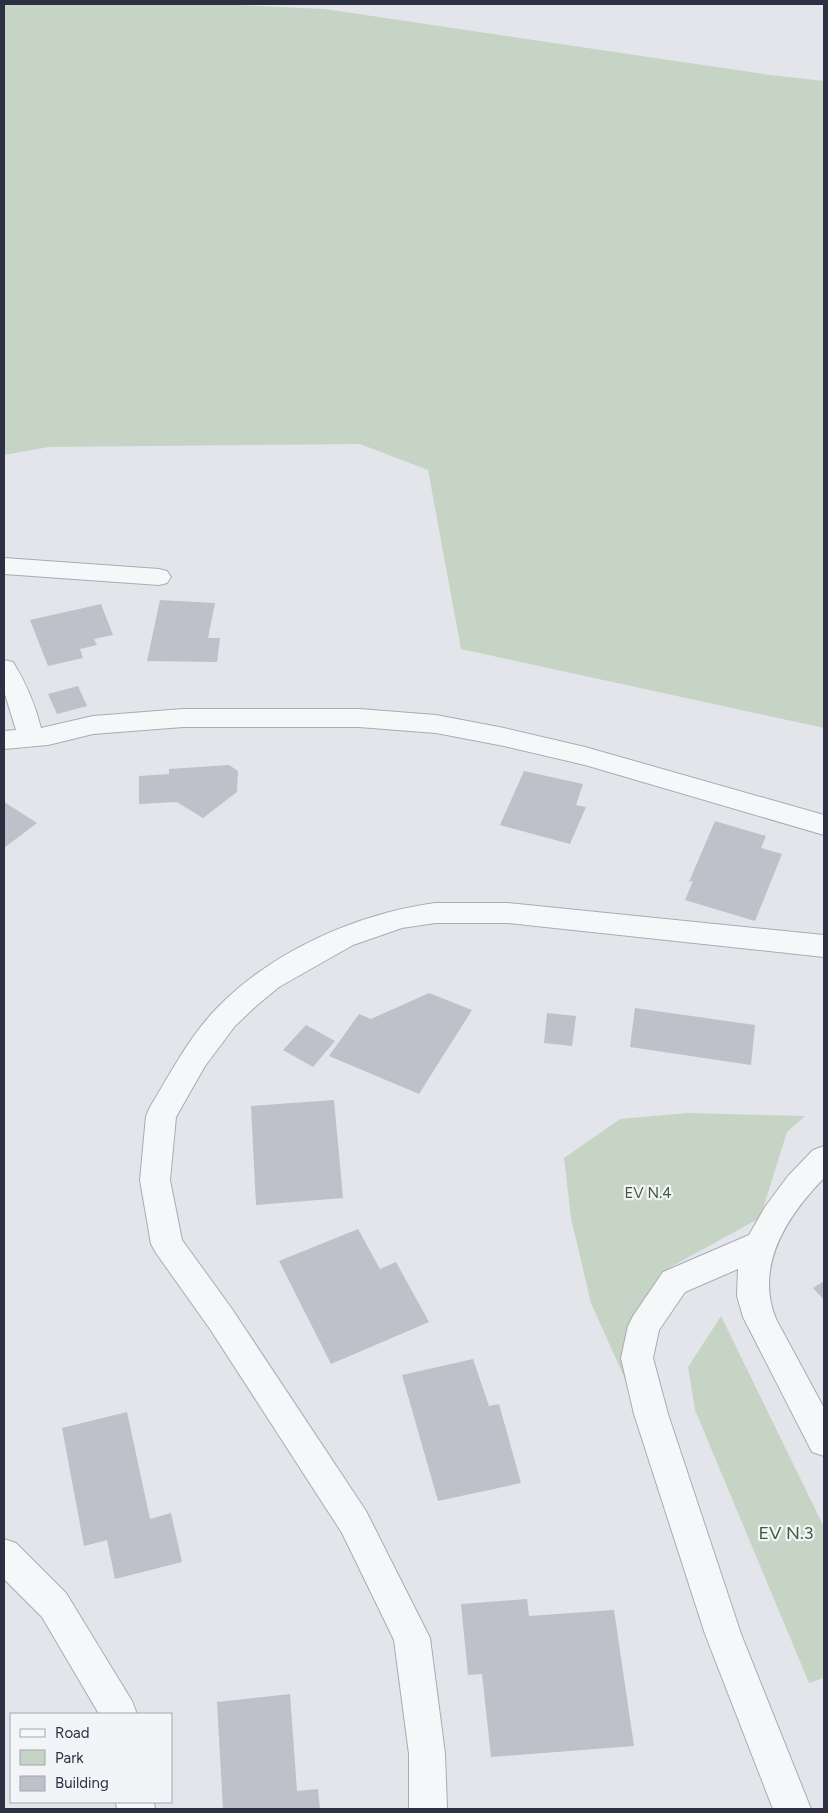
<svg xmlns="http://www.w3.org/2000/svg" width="828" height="1813" viewBox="0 0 828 1813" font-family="Figtree,sans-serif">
  <rect width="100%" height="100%" fill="#e4e5eb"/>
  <path fill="#c6d4c5" d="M 4,4 L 215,4 L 325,9 L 770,75 L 824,81 L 824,728 L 461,649 L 428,470 L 360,444 L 49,447 L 4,455 Z
    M 688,1113 L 805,1116 L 787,1132 L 760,1218 L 667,1269 L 632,1395 L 591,1303 L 571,1218 L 564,1158 L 620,1119 Z
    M 721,1316 L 824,1527 L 824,1678 L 809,1683 L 695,1410 L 688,1367 Z"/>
  <path fill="#bec0ca" d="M 160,600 L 215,603 L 208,638 L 220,638 L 217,662 L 147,661 Z
    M 101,604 L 113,635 L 94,639 L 97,645 L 80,649 L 83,658 L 48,666 L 30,620 Z
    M 78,686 L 87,706 L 57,714 L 48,694 Z
    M 229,765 L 238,771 L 237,792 L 203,818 L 177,802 L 139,804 L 139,776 L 169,774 L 169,769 Z
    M 524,771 L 583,784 L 576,805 L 586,807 L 570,844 L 500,825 Z
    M 4,802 L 37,823 L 4,848 Z
    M 715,821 L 766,836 L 761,848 L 782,854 L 755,921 L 685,900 L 693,881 L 689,882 Z
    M 429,993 L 472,1010 L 419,1094 L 329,1056 L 359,1014 L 371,1019 Z
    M 635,1008 L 755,1025 L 751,1065 L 630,1047 Z
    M 547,1013 L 576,1016 L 572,1046 L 544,1043 Z
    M 306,1025 L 335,1041 L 313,1067 L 283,1050 Z
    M 334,1100 L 343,1198 L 256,1205 L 251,1106 Z
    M 358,1229 L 380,1269 L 396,1262 L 429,1322 L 331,1364 L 279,1261 Z
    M 824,1281 L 824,1300 L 813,1288 Z
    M 473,1359 L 489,1406 L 499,1404 L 521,1483 L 438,1501 L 402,1375 Z
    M 127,1412 L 150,1519 L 171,1513 L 182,1562 L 115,1579 L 107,1540 L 84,1546 L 62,1428 Z
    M 527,1599 L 529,1616 L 614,1610 L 634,1746 L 491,1757 L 482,1674 L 468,1675 L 461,1604 Z
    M 290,1694 L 297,1791 L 318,1789 L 320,1809 L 223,1809 L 217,1702 Z"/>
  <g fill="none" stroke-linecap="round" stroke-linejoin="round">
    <defs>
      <path id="minor" d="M 4,558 L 159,569 L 167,571 L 171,577 L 167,583 L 159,585 L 4,574 Z
        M 4,660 L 13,662 C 26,683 35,704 41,728 L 93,716 L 183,709 L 359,709 L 436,715 L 504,728 L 585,747 L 824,815 L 824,835 L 585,765 L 504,746 L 436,733 L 359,727 L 183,727 L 93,734 L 48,745 L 4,749 L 4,731 L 16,730 L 4,691 Z
        M 435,903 L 508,903 L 824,935 L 824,957 L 508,923 L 435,923 L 402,928 L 353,945 L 279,987 L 256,1006 L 235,1026 L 205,1066 L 176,1117 L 170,1180 L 182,1240 L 232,1309 L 366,1511 L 430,1638 L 445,1754 L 447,1809 L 409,1809 L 409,1754 L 394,1640 L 342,1533 L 210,1329 L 156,1253 L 151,1244 L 140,1180 L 146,1116 L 150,1107 C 170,1074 189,1037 216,1009 C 272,951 356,914 435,903 Z
        M 824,1146 L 824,1178 C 787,1216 753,1267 777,1321 L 824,1408 L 824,1456 L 812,1452 L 743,1317 L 737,1296 L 738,1269 L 685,1292 L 659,1330 L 653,1358 L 668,1414 L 741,1634 L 811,1809 L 773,1809 L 705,1634 L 634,1414 L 621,1358 L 628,1326 L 633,1316 L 663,1272 L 749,1235 L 765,1207 L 788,1176 L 813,1150 Z
        M 4,1539 L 16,1543 L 66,1593 L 132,1701 L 137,1714 L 99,1714 L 42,1617 L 4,1579 Z
        M 116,1802 L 154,1802 L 155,1809 L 117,1809 Z"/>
    </defs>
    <use href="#minor" stroke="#a9abb5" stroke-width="2"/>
    <use href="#minor" fill="#f6f7f9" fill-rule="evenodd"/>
  </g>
  <g text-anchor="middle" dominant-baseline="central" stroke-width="4.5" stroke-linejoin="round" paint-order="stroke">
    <g font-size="15" fill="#3a5d3a" stroke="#f3f4f8">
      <text x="648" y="1193">EV N.4</text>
    </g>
    <g font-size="18" fill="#3a5d3a" stroke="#f3f4f8">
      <text x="786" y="1533">EV N.3</text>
    </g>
  </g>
  <rect width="828" height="1813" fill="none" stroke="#2c3042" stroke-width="10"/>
  <rect x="10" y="1713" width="162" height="90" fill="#f3f4f8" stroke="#a3a6af"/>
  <rect x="20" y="1729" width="25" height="8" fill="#f6f7f9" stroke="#a3a6af"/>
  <text x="55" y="1738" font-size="15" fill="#2c3042">Road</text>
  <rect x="20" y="1750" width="25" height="15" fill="#c6d4c5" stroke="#a3a6af"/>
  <text x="55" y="1763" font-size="15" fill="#2c3042">Park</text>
  <rect x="20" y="1776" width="25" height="15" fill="#bec0ca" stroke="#a3a6af"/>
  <text x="55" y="1788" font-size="15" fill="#2c3042">Building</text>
</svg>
